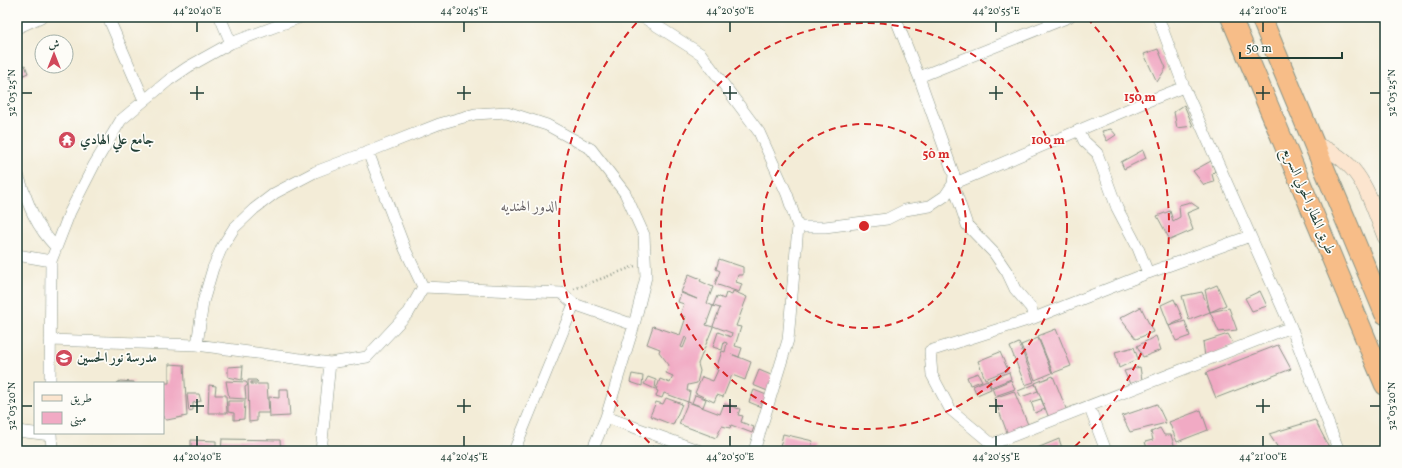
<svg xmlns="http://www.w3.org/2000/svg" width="1402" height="468" viewBox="0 0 1402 468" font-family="Vollkorn,Amiri,serif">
  <rect width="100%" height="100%" fill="#fdfcf7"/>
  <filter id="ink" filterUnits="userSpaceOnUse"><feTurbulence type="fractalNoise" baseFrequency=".025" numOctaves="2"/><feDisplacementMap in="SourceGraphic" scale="8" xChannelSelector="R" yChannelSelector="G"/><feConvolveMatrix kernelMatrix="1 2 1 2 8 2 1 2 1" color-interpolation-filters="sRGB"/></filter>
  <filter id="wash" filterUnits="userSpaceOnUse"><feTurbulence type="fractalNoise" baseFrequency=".012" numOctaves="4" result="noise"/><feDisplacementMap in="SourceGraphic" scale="16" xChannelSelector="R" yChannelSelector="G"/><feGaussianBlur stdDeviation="0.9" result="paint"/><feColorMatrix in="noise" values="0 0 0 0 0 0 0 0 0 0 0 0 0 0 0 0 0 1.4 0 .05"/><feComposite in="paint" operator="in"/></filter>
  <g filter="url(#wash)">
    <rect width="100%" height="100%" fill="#f3ecd7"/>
    <g id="blocks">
      <path fill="#f1aac4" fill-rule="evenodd" d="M 1158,49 L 1166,68 L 1157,82 L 1144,54 Z
        M 25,65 L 28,73 L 17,78 L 17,69 Z
        M 1184,105 L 1193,126 L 1177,128 L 1174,112 Z
        M 1111,129 L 1116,135 L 1107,141 L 1102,131 Z
        M 1143,150 L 1146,158 L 1124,169 L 1121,162 Z
        M 1211,161 L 1215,171 L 1212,174 L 1214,182 L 1204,185 L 1193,171 Z
        M 1190,202 L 1199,208 L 1187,213 L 1193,230 L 1170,240 L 1157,216 L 1170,211 L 1173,221 L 1180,217 L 1179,205 Z
        M 719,259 L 743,267 L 743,275 L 738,275 L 736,282 L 742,284 L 739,292 L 715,284 L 720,271 L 716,269 Z
        M 689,274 L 701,279 L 700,281 L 713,287 L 707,303 L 713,306 L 706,325 L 713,327 L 698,364 L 700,371 L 697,383 L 688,385 L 687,391 L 690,391 L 688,402 L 664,393 L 662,398 L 656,396 L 658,391 L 656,390 L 660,379 L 670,383 L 673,376 L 666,373 L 669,365 L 659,352 L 660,349 L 647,344 L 653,326 L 680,335 L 686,317 L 680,315 L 684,304 L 678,302 L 681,293 L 697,299 L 681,292 ZM 685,337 L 687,338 L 683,348 L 681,347 Z
        M 1217,285 L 1226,305 L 1210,312 L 1205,290 Z
        M 733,291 L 747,297 L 736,326 L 741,327 L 735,346 L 742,348 L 739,357 L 731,354 L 751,362 L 745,380 L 732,375 L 723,397 L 717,395 L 714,402 L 695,393 L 702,377 L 713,381 L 718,370 L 716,369 L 722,351 L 725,352 L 727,343 L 724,342 L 722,350 L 713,347 L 718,332 L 731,337 L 732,333 L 713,326 L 720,308 L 713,306 L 717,296 L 724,299 L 726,293 L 732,295 Z
        M 1260,291 L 1267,306 L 1252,311 L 1245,298 Z
        M 1202,292 L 1210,312 L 1229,308 L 1237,330 L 1219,332 L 1210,312 L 1189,320 L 1182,296 Z
        M 1174,299 L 1183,319 L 1169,326 L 1161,305 Z
        M 1141,307 L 1153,332 L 1136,339 L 1120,318 Z
        M 1185,321 L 1190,336 L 1176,341 L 1169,326 Z
        M 1056,329 L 1071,366 L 1053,373 L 1038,336 Z
        M 1228,334 L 1234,345 L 1205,357 L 1203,342 Z
        M 1156,336 L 1161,350 L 1143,357 L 1137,346 Z
        M 1038,338 L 1052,373 L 1035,380 L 1021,345 Z
        M 1019,343 L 1034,382 L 1025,385 L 1010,347 Z
        M 1278,345 L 1291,369 L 1216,398 L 1206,373 Z
        M 1134,347 L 1138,359 L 1119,368 L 1115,352 Z
        M 1000,352 L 1008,370 L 985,379 L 978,361 Z
        M 169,364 L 184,365 L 187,416 L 167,420 L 163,418 L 163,383 L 169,383 Z
        M 243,366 L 242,380 L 228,377 L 228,367 Z
        M 1140,367 L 1142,380 L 1130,384 L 1124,371 Z
        M 759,370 L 771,375 L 771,377 L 774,378 L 770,392 L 753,385 Z
        M 1009,372 L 1011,379 L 991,387 L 989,380 Z
        M 978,373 L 982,381 L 970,385 L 967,377 Z
        M 632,374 L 643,376 L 642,386 L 630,382 Z
        M 1053,376 L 1067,411 L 1049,418 L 1035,383 Z
        M 648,377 L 656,380 L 655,389 L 644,384 Z
        M 248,380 L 256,380 L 258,382 L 251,382 L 251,384 L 267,384 L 269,413 L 257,413 L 257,421 L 249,422 Z
        M 987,380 L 991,389 L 977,395 L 973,386 Z
        M 1011,380 L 1015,389 L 995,396 L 992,388 Z
        M 120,381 L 134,382 L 134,383 L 117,383 Z
        M 226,381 L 246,382 L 248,385 L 245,387 L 246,399 L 229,398 Z
        M 1035,384 L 1038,391 L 1021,397 L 1018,391 Z
        M 209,385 L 216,386 L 215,395 L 226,395 L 227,413 L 208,413 Z
        M 279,389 L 288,389 L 290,416 L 270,417 L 269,397 L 279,398 Z
        M 754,390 L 769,396 L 769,402 L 761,402 L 761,407 L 749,402 Z
        M 1014,391 L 1029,427 L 1008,435 L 994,398 Z
        M 187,394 L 199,394 L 201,401 L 193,403 L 193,410 L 189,411 Z
        M 695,395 L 706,399 L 703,407 L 692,403 Z
        M 666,398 L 682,404 L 673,425 L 650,416 L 656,402 L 663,404 Z
        M 1041,399 L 1045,409 L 1035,413 L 1031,402 Z
        M 228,401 L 245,401 L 244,419 L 234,420 L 234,413 L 228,412 Z
        M 688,402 L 720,414 L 724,404 L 740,409 L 738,415 L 743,416 L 741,422 L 754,427 L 752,433 L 731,425 L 730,428 L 722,426 L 716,438 L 679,424 Z
        M 1157,404 L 1166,423 L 1130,432 L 1122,416 Z
        M 1201,410 L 1208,430 L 1177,442 L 1169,422 Z
        M 1315,420 L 1331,451 L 1280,451 L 1269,434 Z
        M 1160,428 L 1164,435 L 1171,435 L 1176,451 L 1158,451 L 1172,446 L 1148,451 L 1145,442 L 1153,440 L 1151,432 Z
        M 783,434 L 813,441 L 810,451 L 779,451 Z
        M 222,439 L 280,440 L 281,451 L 221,451 Z
        M 1059,439 L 1063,451 L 1030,451 Z
        M 191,440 L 216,441 L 216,451 L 191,451 Z"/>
    </g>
  </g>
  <g filter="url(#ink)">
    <use href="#blocks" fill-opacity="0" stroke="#899486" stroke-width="1"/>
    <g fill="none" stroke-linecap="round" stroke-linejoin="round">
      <defs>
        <path id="street" d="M 108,17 L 144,100
          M 220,17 L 231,43
          M 643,17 L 701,54 L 759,132 L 787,194 L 798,227 L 788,340 L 754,451
          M 1158,17 L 1184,87 L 1291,327 L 1339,451
          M 17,28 L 41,17
          M 919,77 L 1069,17
          M 1079,130 L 1084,141 L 1097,153 L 1117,208 L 1138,248 L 1148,273
          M 17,172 C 27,201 34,225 56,247
          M 798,227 L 825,227 L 887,219 L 905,210 L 930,206 L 945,196 L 953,184 L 954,175 L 919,77 L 895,17
          M 17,255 L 51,261
          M 423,287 L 562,293 L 574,304 L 634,325
          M 1034,318 L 1031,308 L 1015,289 L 1007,272 L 994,253 L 967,225 L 953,184 L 1143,103 L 1184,87
          M 50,340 L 197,345 L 330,363 L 367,357 L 409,312 L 423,287 L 405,249 L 368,152
          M 197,345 L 203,302 L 213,268 L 222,247 L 234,228 L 254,209 L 275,193 L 315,172 L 368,152 L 439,124 L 475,114 L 507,112 L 547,125 L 591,149 L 625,193 L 644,235 L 646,277 L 634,325 L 606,417 L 592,451
          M 50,383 L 51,261 L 70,212 L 94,165 L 121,120 L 169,80 L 188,67 L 231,43 L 301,17
          M 1089,406 L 1106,451
          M 606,417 L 700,451
          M 17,431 L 51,435
          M 51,433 L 52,451
          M 992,444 L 1291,327
          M 321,451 L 330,363
          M 514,451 L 574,304
          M 995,451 L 992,444 L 950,409 L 932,375 L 930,351 L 1034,318 L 1148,273 L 1250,236"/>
        <path id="secondary" d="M 1314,144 C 1362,161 1368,195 1385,237"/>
        <path id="highway" d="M 1231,17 L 1385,385
          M 1261,17 L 1385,314"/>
      </defs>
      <use href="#street" stroke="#899486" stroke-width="12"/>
      <use href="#secondary" stroke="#899486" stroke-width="16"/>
      <use href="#highway" stroke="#899486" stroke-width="22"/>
      <path stroke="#899486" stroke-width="2.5" stroke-dasharray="1 3" stroke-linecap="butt" d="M 574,289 L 635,266"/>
      <use href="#street" stroke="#fff" stroke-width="11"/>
      <use href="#secondary" stroke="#fce5cf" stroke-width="15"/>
      <use href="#highway" stroke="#f7bd88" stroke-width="20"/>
    </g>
  </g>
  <path fill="none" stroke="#1f3d34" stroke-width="1.5" d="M 197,22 L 197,32M 464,22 L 464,32M 730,22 L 730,32M 996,22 L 996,32M 1263,22 L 1263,32M 197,86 L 197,100M 464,86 L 464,100M 730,86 L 730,100M 996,86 L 996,100M 1263,86 L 1263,100M 22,93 L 32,93M 190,93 L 204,93M 457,93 L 471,93M 723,93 L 737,93M 989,93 L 1003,93M 1256,93 L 1270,93M 1370,93 L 1380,93M 197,399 L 197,413M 464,399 L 464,413M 730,399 L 730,413M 996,399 L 996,413M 1263,399 L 1263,413M 22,406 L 32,406M 190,406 L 204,406M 457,406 L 471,406M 723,406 L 737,406M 989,406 L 1003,406M 1256,406 L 1270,406M 1370,406 L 1380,406M 197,436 L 197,446M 464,436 L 464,446M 730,436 L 730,446M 996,436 L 996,446M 1263,436 L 1263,446"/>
  <g fill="none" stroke="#d62828" stroke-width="2" stroke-dasharray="7 5">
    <circle cx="864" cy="226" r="102"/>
    <circle cx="864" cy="226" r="203"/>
    <path d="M658 451A305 305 0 0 1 641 18M1087 18A305 305 0 0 1 1070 451"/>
  </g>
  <defs>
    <symbol id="temple-disc" viewBox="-11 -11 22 22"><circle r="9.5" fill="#d1495b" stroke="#fdfcf7"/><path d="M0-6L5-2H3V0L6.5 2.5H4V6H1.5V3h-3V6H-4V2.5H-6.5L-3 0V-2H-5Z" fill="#fff"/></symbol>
    <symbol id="school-disc" viewBox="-11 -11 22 22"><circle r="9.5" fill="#d1495b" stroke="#fdfcf7"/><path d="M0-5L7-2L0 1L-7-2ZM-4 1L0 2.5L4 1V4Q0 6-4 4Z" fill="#fff"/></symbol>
  </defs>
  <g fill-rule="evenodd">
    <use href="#temple-disc" x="57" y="130" width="20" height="20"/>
    <use href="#school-disc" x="54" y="348" width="20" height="20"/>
  </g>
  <g text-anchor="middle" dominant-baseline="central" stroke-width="3.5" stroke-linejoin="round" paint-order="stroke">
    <g font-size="14" font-weight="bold" fill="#1f3d34" stroke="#fdfcf7" text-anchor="start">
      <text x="80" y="140">جامع علي الهادي</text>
      <text x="77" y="358">مدرسة نور الحسين</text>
    </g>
    <g font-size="14" fill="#1f3d34" stroke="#fdfcf7">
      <text transform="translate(1308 201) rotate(67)">طريق المطار الحولي السريع</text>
    </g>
    <g font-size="15" fill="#686366" stroke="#fdfcf7">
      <text x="529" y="207">الدور الهنديه</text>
    </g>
  </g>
  <circle cx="864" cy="226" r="6" fill="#d62828" stroke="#fdfcf7" stroke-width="2"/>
  <g font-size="12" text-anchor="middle" font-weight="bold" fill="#d62828" stroke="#fdfcf7" stroke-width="3.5" stroke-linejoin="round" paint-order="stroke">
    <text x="1140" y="101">150 m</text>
    <text x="1048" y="144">100 m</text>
    <text x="936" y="158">50 m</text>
  </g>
  <rect width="1402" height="468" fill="none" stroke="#fdfcf7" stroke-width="44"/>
  <rect x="34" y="382" width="130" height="52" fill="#fdfcf7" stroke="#a4b0a9"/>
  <rect x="42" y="395" width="20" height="6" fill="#fce5cf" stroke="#a4b0a9"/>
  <text x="70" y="402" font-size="12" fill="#1f3d34">طريق</text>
  <rect x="42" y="412" width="20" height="12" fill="#f1aac4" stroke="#a4b0a9"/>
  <text x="70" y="422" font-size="12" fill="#1f3d34">مبنى</text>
  <g transform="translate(54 54)"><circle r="19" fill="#fdfcf7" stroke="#a4b0a9"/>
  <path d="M0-3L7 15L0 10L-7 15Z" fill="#d1495b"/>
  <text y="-6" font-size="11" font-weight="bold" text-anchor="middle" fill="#1f3d34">ش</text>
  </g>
  <path d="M1240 52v6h102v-6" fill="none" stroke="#1f3d34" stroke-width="2"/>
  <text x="1246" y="52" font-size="12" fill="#1f3d34" stroke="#fdfcf7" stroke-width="3" paint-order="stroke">50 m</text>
  <rect x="22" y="22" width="1358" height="424" fill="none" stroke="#1f3d34" stroke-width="1.5"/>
  <g font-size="10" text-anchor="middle" fill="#1f3d34">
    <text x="197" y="14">44°20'40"E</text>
    <text x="464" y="14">44°20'45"E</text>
    <text x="730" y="14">44°20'50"E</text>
    <text x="996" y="14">44°20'55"E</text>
    <text x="1263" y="14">44°21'00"E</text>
    <text transform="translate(11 93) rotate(-90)" y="4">32°03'25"N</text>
    <text transform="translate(1391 93) rotate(-90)" y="4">32°03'25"N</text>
    <text transform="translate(11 406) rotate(-90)" y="4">32°03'20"N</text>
    <text transform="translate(1391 406) rotate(-90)" y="4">32°03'20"N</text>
    <text x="197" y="460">44°20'40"E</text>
    <text x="464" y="460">44°20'45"E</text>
    <text x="730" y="460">44°20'50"E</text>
    <text x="996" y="460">44°20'55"E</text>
    <text x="1263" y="460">44°21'00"E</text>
  </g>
</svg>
